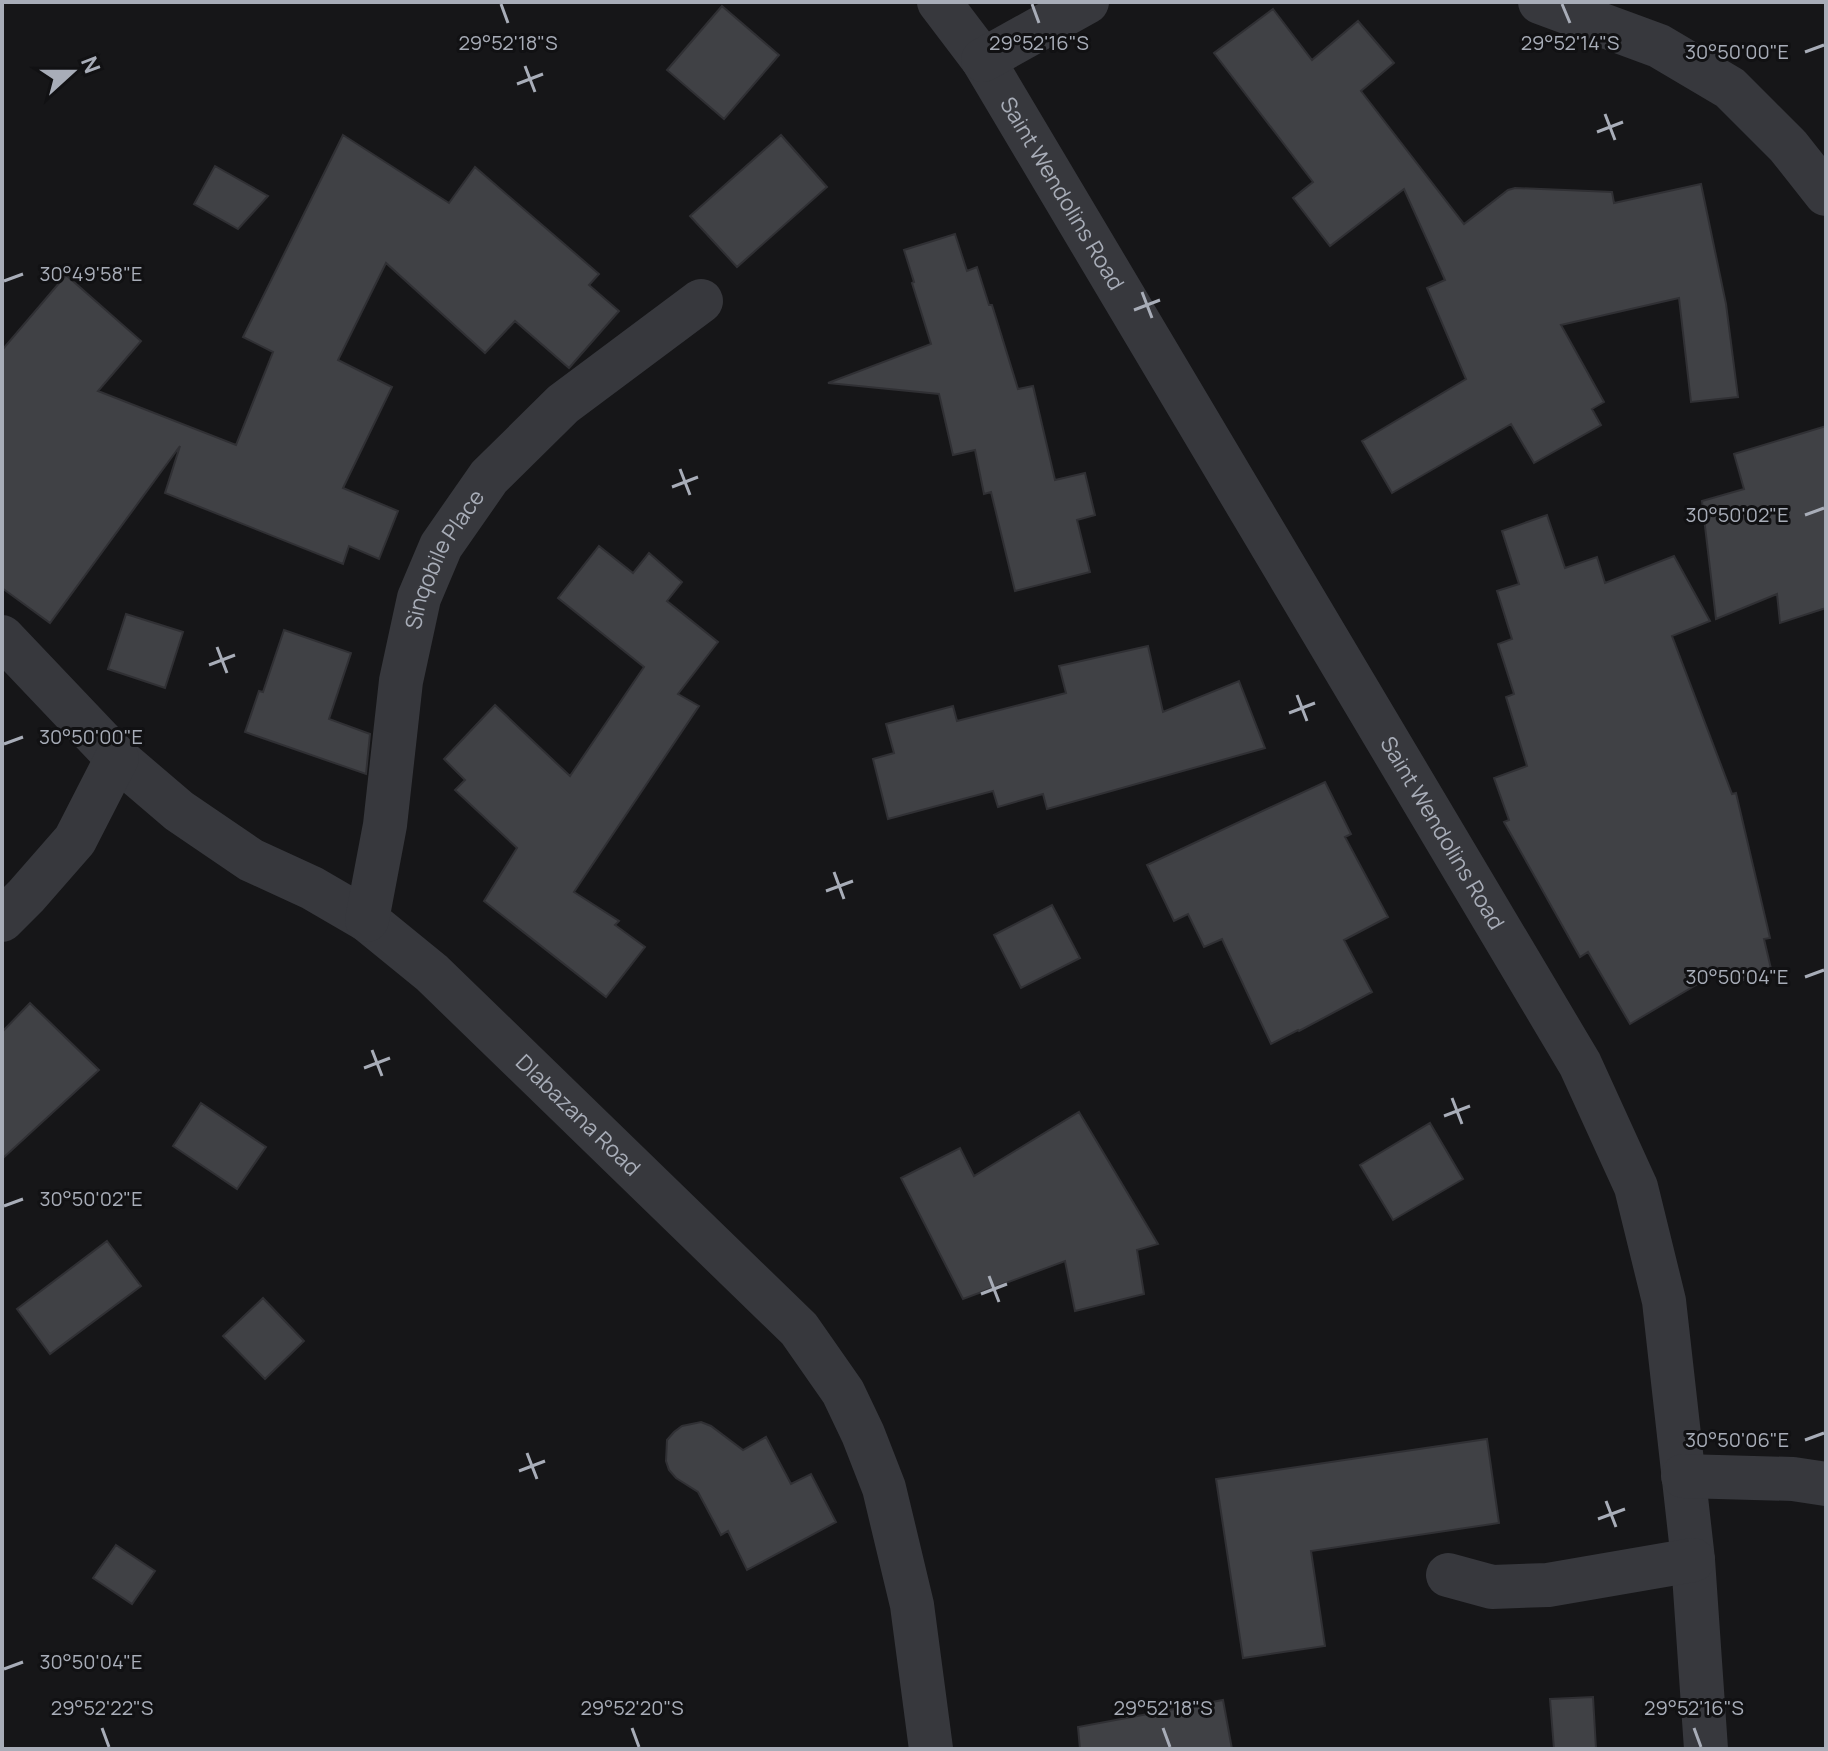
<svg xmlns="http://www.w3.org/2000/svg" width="1828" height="1751" viewBox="0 0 1828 1751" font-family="Manrope,sans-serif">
  <rect width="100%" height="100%" fill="#161618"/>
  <path fill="#404145" stroke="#303034" stroke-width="2" d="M 722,6 L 779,55 L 724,119 L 667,70 Z
    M 1273,9 L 1312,60 L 1358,21 L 1394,63 L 1361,91 L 1464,224 L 1508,190 L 1515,188 L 1612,192 L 1614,203 L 1701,184 L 1726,304 L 1738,397 L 1691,402 L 1679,298 L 1561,325 L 1604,402 L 1592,409 L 1601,425 L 1534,463 L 1511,424 L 1392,493 L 1362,441 L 1466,379 L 1427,288 L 1445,280 L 1404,189 L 1330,246 L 1293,198 L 1313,182 L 1214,53 Z
    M 343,135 L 449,203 L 475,167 L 599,274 L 589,285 L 619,311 L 569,368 L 515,321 L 485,353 L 386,263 L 338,360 L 392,387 L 343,488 L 398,511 L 379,559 L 349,546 L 343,564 L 165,493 L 180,446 L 50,623 L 2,588 L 2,350 L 66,275 L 141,341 L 98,391 L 236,445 L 273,352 L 243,337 Z
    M 781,135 L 827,187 L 737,267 L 690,216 Z
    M 215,166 L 268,196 L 238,229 L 194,204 Z
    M 955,234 L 967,271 L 977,267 L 989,305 L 992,305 L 1018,389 L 1033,386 L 1055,480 L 1085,473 L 1095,515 L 1077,520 L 1090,572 L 1015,591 L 991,492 L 984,494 L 975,450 L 953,455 L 939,394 L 828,383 L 931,344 L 912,283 L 914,282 L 904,250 Z
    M 1826,426 L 1826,608 L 1780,623 L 1777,594 L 1716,619 L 1702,501 L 1744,489 L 1734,454 Z
    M 1547,515 L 1565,568 L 1597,557 L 1605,583 L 1674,556 L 1710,621 L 1672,636 L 1732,794 L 1736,793 L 1770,938 L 1764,939 L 1772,973 L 1727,984 L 1723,969 L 1630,1024 L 1588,952 L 1580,957 L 1504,822 L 1509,820 L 1494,778 L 1527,766 L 1506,697 L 1514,694 L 1498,644 L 1512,639 L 1497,591 L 1519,584 L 1502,531 Z
    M 599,546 L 633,573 L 649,553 L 682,582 L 667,601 L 718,642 L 678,694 L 699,706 L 574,892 L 619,921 L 615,925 L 645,947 L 606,997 L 484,901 L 517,848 L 455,790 L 465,780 L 444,759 L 495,705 L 570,776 L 644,667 L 558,598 Z
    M 126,614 L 183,632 L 165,688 L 108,669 Z
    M 284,630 L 351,653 L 329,719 L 370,734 L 366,774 L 245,732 L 259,691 L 263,692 Z
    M 1148,646 L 1163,712 L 1239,681 L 1265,748 L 1047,809 L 1043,794 L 998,807 L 993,791 L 888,819 L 873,759 L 894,753 L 886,724 L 953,706 L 957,721 L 1066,693 L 1059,666 Z
    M 1325,782 L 1351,834 L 1345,837 L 1388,917 L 1344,940 L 1372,992 L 1299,1031 L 1298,1030 L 1271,1044 L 1222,939 L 1204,947 L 1188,914 L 1174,921 L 1147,865 Z
    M 1052,905 L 1080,958 L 1021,988 L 994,935 Z
    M 30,1003 L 99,1070 L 2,1159 L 2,1032 Z
    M 201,1103 L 266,1147 L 237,1189 L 173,1146 Z
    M 1079,1112 L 1158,1244 L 1137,1250 L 1144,1294 L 1075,1311 L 1065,1261 L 963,1299 L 901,1178 L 960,1148 L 974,1176 Z
    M 1430,1123 L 1463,1179 L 1393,1220 L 1360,1165 Z
    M 107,1241 L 141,1286 L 50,1354 L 17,1309 Z
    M 263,1298 L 304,1341 L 265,1379 L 223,1336 Z
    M 701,1422 L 711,1426 L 743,1450 L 766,1437 L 791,1484 L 811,1474 L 836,1522 L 747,1570 L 728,1531 L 721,1535 L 698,1492 L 676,1478 L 669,1470 L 666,1461 L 667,1440 L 674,1432 L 682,1426 Z
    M 1487,1439 L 1499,1523 L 1311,1551 L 1325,1646 L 1243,1658 L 1216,1479 Z
    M 116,1545 L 155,1571 L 132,1604 L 93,1578 Z
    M 1593,1697 L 1596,1749 L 1554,1749 L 1550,1699 Z
    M 1223,1700 L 1232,1749 L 1080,1749 L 1078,1727 Z"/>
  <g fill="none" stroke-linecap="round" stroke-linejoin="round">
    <g stroke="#37383d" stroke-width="44">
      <path id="s1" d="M 939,2 L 983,60 L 1580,1064 L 1636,1187 L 1664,1301 L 1693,1560 L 1706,1749"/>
      <path d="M 1540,2 L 1659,46 L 1730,88 L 1788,146 L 1826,194"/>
      <path d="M 983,60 L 1087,2"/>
      <path id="s2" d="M 2,637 L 117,758 L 179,811 L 251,860 L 312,888 L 367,920 L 432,973 L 799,1329 L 843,1392 L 863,1434 L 884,1488 L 912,1605 L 931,1749"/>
      <path d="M 2,920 L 26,896 L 75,840 L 117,758"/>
      <path id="s3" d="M 367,920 L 385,825 L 401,681 L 419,598 L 441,546 L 489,477 L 563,404 L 701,301"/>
      <path d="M 1683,1476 L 1793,1479 L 1826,1484"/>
      <path d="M 1448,1575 L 1492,1587 L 1548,1585 L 1693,1560"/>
    </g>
  </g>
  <path fill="none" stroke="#a8adb8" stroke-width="3" d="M 501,4 L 508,23M 1032,4 L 1039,23M 1562,4 L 1570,23M 1805,52 L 1824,45M 525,66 L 535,92M 517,84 L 543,74M 1605,114 L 1615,140M 1597,132 L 1623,122M 4,281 L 23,274M 1142,292 L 1152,318M 1134,310 L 1160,300M 680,469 L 690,495M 672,487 L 698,477M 1805,515 L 1824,508M 217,647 L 227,673M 209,665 L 235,655M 1297,695 L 1307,721M 1289,713 L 1315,703M 4,744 L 23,737M 834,872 L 844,899M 826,891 L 853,881M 1805,977 L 1824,970M 372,1050 L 382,1076M 364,1068 L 390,1058M 1452,1098 L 1462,1124M 1444,1116 L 1470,1106M 4,1206 L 23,1199M 989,1276 L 999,1302M 981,1294 L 1007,1284M 1805,1440 L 1824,1433M 527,1453 L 537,1479M 519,1471 L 545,1461M 1606,1501 L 1616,1527M 1598,1519 L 1625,1509M 4,1669 L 23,1662M 102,1728 L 109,1747M 632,1728 L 639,1747M 1163,1728 L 1170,1747M 1694,1728 L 1701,1747"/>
  <g text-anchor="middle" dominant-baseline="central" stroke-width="6" stroke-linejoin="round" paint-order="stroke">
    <g font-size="22" fill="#a8adb8" stroke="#111113">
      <text stroke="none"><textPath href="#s1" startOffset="228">Saint Wendolins Road</textPath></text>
      <text stroke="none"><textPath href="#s3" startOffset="372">Sinqobile Place</textPath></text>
      <text stroke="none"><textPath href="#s1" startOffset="972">Saint Wendolins Road</textPath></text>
      <text stroke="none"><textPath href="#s2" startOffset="754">Dlabazana Road</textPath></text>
    </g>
  </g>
  <g font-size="20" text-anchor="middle" fill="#a8adb8" stroke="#111113" stroke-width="6" stroke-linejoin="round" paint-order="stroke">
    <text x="1570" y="50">29°52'14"S</text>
    <text x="508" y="50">29°52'18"S</text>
    <text x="1039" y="50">29°52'16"S</text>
    <text x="1737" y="59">30°50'00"E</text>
    <text x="91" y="281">30°49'58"E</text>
    <text x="1737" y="522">30°50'02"E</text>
    <text x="91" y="744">30°50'00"E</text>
    <text x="1737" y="984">30°50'04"E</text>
    <text x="91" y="1206">30°50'02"E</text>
    <text x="1737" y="1447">30°50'06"E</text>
    <text x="91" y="1669">30°50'04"E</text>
    <text x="102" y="1715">29°52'22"S</text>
    <text x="632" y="1715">29°52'20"S</text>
    <text x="1163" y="1715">29°52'18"S</text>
    <text x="1694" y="1715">29°52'16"S</text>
  </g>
  <rect width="1828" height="1751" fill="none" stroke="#a8adb8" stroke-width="8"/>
  <g transform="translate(72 72) rotate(69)" stroke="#111113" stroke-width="6" paint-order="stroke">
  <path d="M0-6L14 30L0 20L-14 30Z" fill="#a8adb8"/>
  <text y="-12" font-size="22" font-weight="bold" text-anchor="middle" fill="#a8adb8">N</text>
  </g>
</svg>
